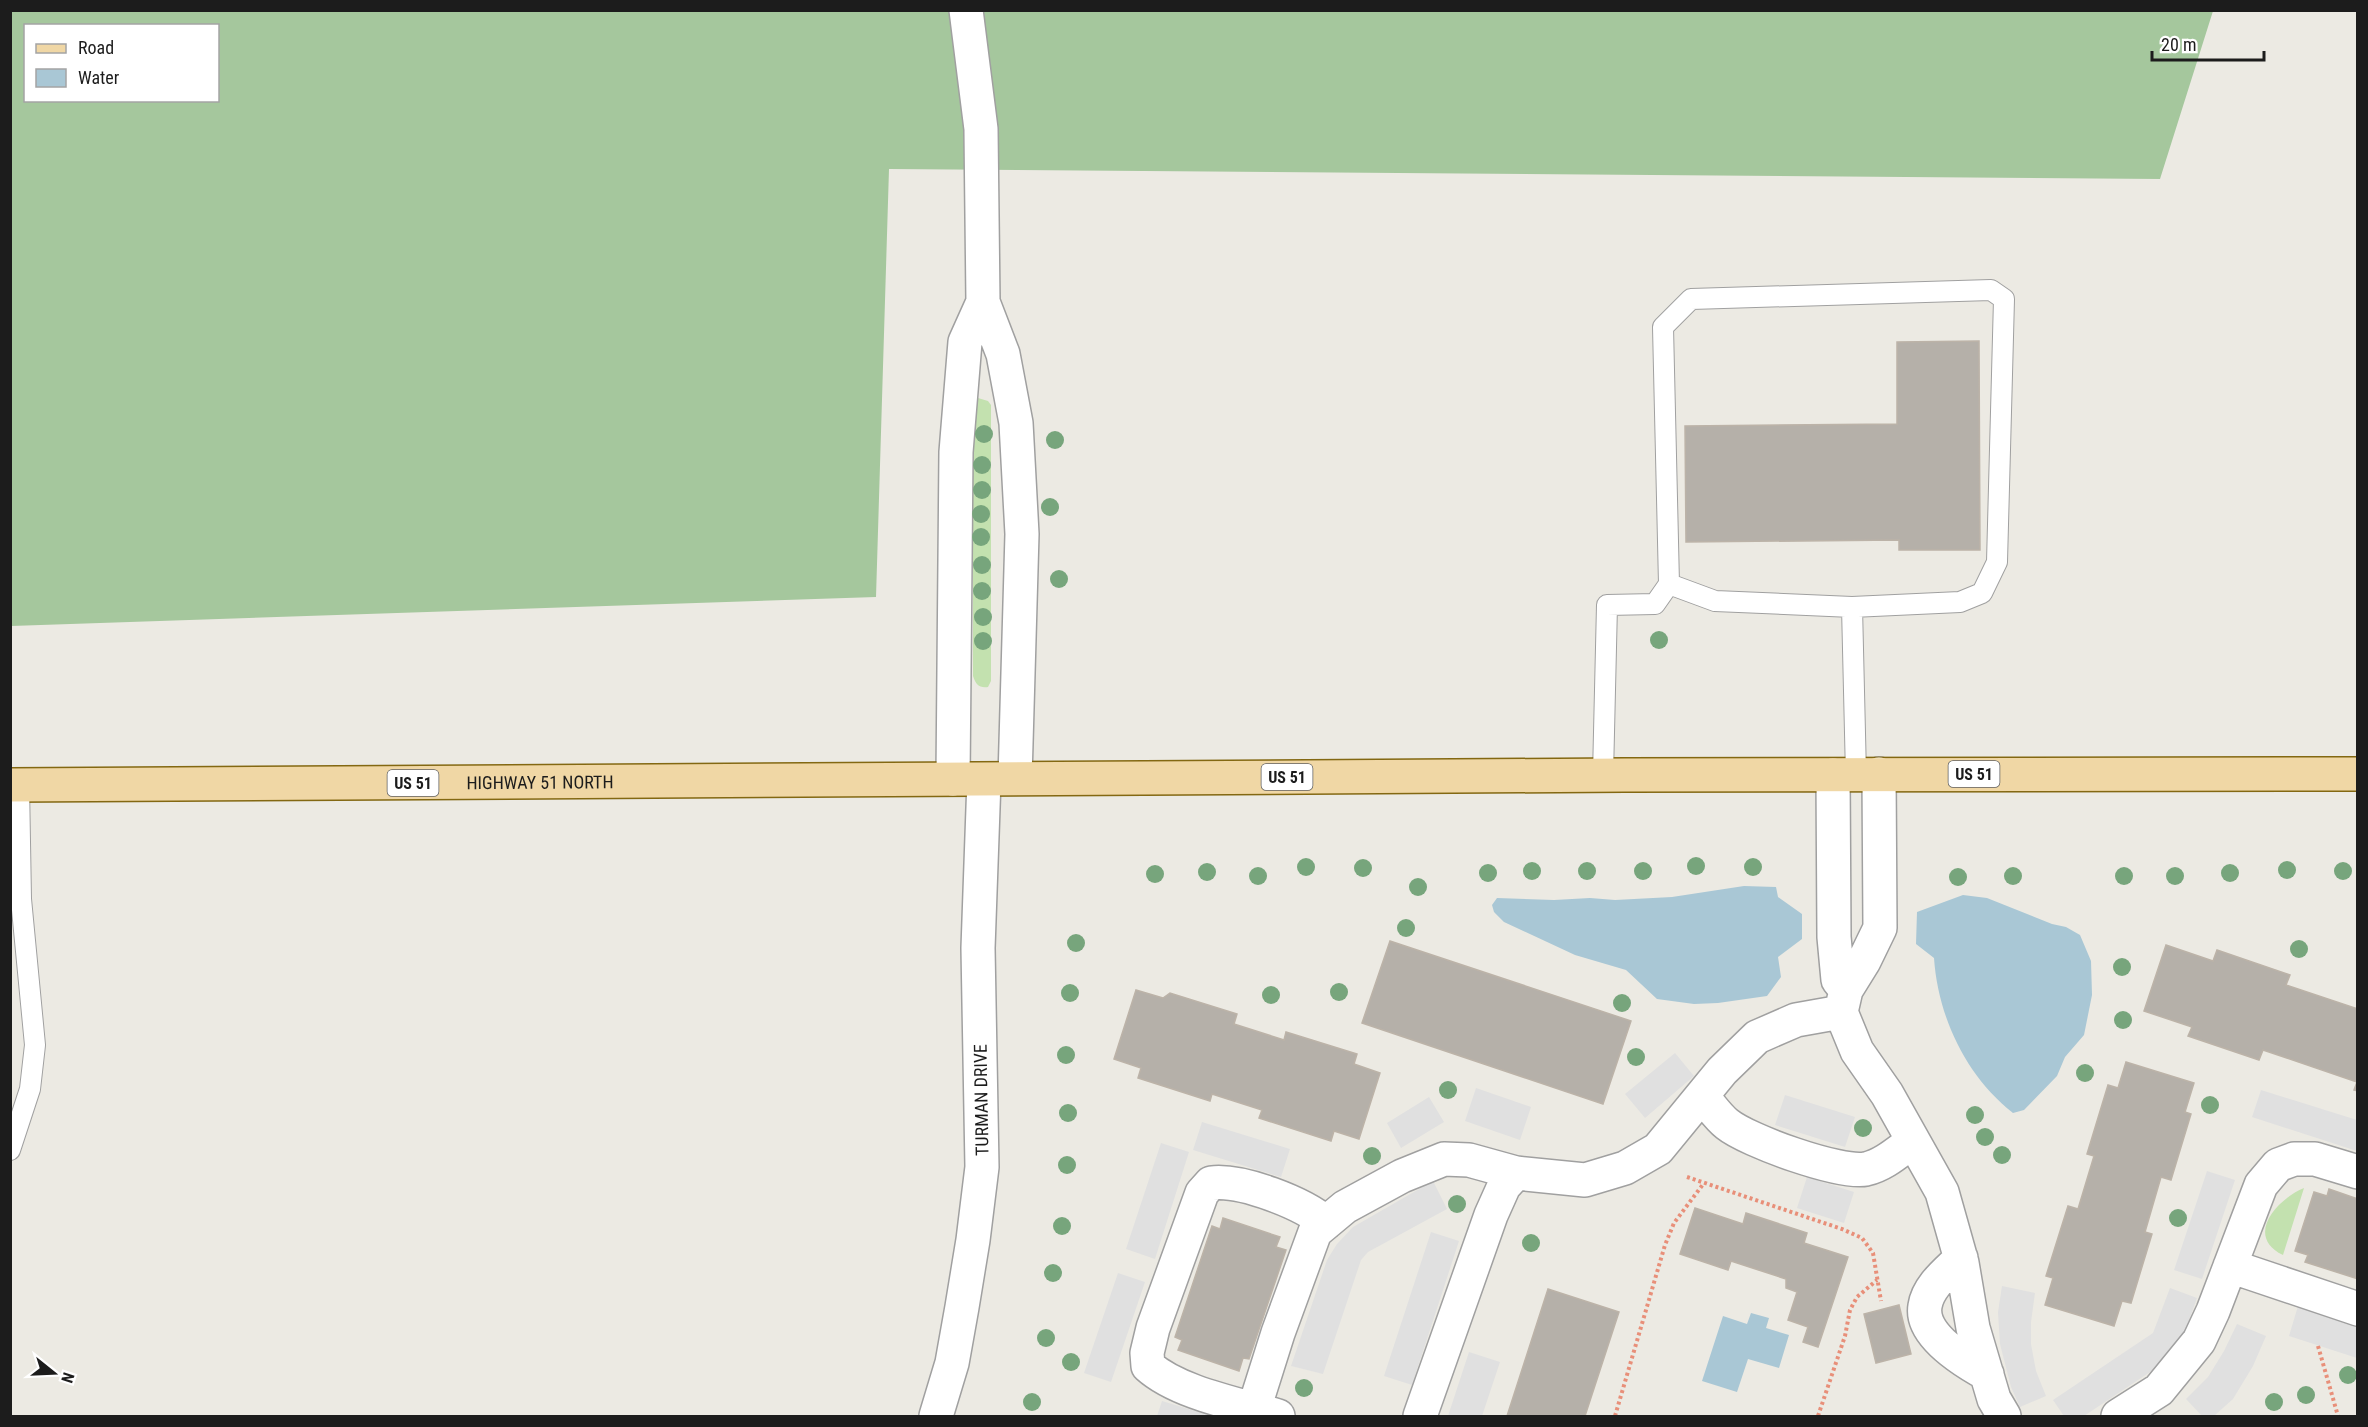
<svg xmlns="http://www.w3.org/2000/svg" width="2368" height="1427" viewBox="0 0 2368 1427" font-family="'Roboto Condensed',sans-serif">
  <rect width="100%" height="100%" fill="#eceae3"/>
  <path fill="#c3e1af" d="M 978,398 L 988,401 L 991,405 L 991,681 L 988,687 C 979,688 976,685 973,676 L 973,404 Z
    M 2304,1188 L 2283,1255 C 2244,1236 2277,1199 2304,1188 Z"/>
  <path fill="#a5c79d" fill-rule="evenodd" d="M 10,11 L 2213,11 L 2160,179 L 889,169 L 876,597 L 11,626 ZM 26,26 L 218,26 L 218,100 L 26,100 Z"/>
  <path fill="#e0e0e0" d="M 1675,1053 L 1694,1076 L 1645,1118 L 1625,1094 Z
    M 1476,1088 L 1531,1107 L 1520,1140 L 1465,1121 Z
    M 2261,1090 L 2357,1120 L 2357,1151 L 2252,1117 Z
    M 1785,1095 L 1855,1117 L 1845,1147 L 1775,1125 Z
    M 1429,1097 L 1444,1122 L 1401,1148 L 1387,1123 Z
    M 1202,1122 L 1290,1149 L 1281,1177 L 1193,1150 Z
    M 1161,1143 L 1189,1152 L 1155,1259 L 1126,1249 Z
    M 2207,1171 L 2235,1180 L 2202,1279 L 2174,1270 Z
    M 1807,1177 L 1854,1192 L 1844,1223 L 1797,1208 Z
    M 1433,1181 L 1447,1209 L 1368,1252 L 1361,1260 L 1323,1374 L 1291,1366 L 1327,1260 L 1337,1244 L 1353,1227 Z
    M 1431,1232 L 1459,1241 L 1412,1385 L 1384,1376 Z
    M 1118,1273 L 1145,1282 L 1111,1382 L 1084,1373 Z
    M 2002,1286 L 2035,1293 L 2031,1322 L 2031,1344 L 2036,1371 L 2046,1396 L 2020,1407 L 2011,1387 L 2000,1344 L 1998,1312 Z
    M 2170,1288 L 2197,1298 L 2177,1354 L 2084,1416 L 2064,1416 L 2053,1400 L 2153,1333 Z
    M 2298,1306 L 2357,1324 L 2357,1358 L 2289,1336 Z
    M 2237,1324 L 2266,1336 L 2253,1366 L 2233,1399 L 2214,1416 L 2202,1416 L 2186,1399 L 2208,1377 L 2224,1351 Z
    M 1469,1352 L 1500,1362 L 1482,1416 L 1448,1416 Z
    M 1162,1401 L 1212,1416 L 1157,1416 Z"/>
  <path fill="#a9c7d5" d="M 1744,886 L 1776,887 L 1778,897 L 1802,914 L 1802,939 L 1778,957 L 1781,977 L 1767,996 L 1718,1003 L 1694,1004 L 1657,999 L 1626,970 L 1575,955 L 1504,922 L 1494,912 L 1492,905 L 1497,898 L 1554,900 L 1590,898 L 1615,900 L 1672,897 Z
    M 1963,895 L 1987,898 L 2052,924 L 2066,927 L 2080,935 L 2091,961 L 2092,995 L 2084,1035 L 2065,1057 L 2057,1076 L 2024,1110 L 2013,1113 C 1966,1076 1938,1017 1934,958 L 1916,944 L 1917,912 Z
    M 1751,1313 L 1769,1318 L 1766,1328 L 1789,1335 L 1779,1368 L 1748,1359 L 1737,1392 L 1702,1381 L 1723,1316 L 1747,1324 Z"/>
  <path fill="#b5b0a9" stroke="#bcb3a8" stroke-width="1.5" d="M 1979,341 L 1980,550 L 1899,550 L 1899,540 L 1686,542 L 1685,426 L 1897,424 L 1897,342 Z
    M 1390,941 L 1631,1021 L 1603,1104 L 1362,1023 Z
    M 2166,945 L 2213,961 L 2217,950 L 2290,975 L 2286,985 L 2358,1009 L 2358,1091 L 2354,1090 L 2357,1082 L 2263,1050 L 2259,1060 L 2188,1036 L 2192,1027 L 2144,1011 Z
    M 1136,990 L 1163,998 L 1170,993 L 1237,1014 L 1234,1024 L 1284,1040 L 1286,1032 L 1357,1054 L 1354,1064 L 1380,1073 L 1359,1139 L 1334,1131 L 1331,1141 L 1259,1118 L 1262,1110 L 1212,1094 L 1210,1101 L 1138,1078 L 1141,1068 L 1114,1059 Z
    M 2126,1062 L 2194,1083 L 2185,1112 L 2191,1114 L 2171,1180 L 2161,1177 L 2145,1232 L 2152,1234 L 2131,1303 L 2122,1301 L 2114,1326 L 2045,1305 L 2053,1278 L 2046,1276 L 2068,1206 L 2078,1209 L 2094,1156 L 2087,1154 L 2108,1085 L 2118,1088 Z
    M 2329,1189 L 2358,1199 L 2358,1279 L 2305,1262 L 2308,1255 L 2295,1251 L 2314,1192 L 2327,1196 Z
    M 1695,1208 L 1743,1224 L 1746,1213 L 1807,1233 L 1804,1243 L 1848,1257 L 1818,1347 L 1803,1342 L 1808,1327 L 1788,1320 L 1797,1292 L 1786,1288 L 1786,1279 L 1731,1261 L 1728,1270 L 1680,1254 Z
    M 1223,1218 L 1280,1237 L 1276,1247 L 1286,1250 L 1249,1359 L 1243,1358 L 1239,1371 L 1178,1350 L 1182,1340 L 1175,1337 L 1212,1226 L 1220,1229 Z
    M 1548,1289 L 1619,1312 L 1585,1416 L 1507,1416 Z
    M 1899,1305 L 1911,1354 L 1876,1363 L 1864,1314 Z"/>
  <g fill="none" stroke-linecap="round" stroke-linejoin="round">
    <defs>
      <path id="lane" d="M 1669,584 L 1715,601 L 1852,607
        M 1603,775 L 1607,605 L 1655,604 L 1669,584 L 1663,327 L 1691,299 L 1991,290 L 2004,299 L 1997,562 L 1982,593 L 1960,602 L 1852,607 L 1856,775
        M 10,1150 L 30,1089 L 35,1045 L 21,899 L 19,785"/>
      <path id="street" d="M 966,10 L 981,129 L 983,302 L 1003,354 L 1016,423 L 1022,534 L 1015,778
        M 1879,774 L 1880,928 L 1864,961 L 1846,990 L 1841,1012 L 1857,1051 L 1887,1094 L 1942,1192 L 1962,1263 L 1973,1328 L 1994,1399 L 2004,1416
        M 1833,775 L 1834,937 L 1838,980 L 1846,990
        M 953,779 L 956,452 L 965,342 L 983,302
        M 1702,1096 C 1710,1105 1718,1117 1727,1124 C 1748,1141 1840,1174 1866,1169 C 1884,1165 1899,1151 1913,1141
        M 1961,1258 C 1948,1271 1928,1286 1925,1306 C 1920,1335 1965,1362 1987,1374
        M 2230,1266 L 2358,1309
        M 1254,1409 L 1278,1333 L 1315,1232 L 1345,1207 L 1402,1176 L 1444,1159 L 1469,1160 L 1516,1173
        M 936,1416 L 952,1363 L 962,1307 L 973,1240 L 982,1167 L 978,948 L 984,780
        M 1278,1416 C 1238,1404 1178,1393 1148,1366 L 1147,1353 L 1153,1328 L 1202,1193 L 1211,1183 C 1241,1179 1303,1203 1326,1223
        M 1420,1416 L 1491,1215 L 1504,1186 L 1516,1173 L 1585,1180 L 1625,1168 L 1658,1149 L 1722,1071 L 1757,1037 L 1796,1020 L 1841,1012
        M 2118,1416 L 2159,1390 L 2199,1341 L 2213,1311 L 2261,1185 L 2278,1165 L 2294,1159 L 2315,1159 L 2358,1172"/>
      <g id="primary">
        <path id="s1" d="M 10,785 L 1625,775 L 2358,774"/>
      </g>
    </defs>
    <use href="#lane" stroke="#a0a0a0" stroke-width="22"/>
    <use href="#street" stroke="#a0a0a0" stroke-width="36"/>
    <use href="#primary" stroke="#836812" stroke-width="36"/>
    <path stroke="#e88f79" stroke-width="4" stroke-dasharray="3 3" stroke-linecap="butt" d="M 1687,1177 L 1842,1229 L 1862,1238 L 1873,1253 L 1881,1301
      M 2318,1346 L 2338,1416
      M 1615,1416 L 1665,1245 L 1674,1223 L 1704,1183
      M 1818,1416 L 1845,1336 L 1850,1310 L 1857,1297 L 1877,1280"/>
    <use href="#lane" stroke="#fff" stroke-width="20"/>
    <use href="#street" stroke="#fff" stroke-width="33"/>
    <use href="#primary" stroke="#f0d7a5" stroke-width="33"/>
  </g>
  <g fill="#77a57c">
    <circle cx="984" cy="434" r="9"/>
    <circle cx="1055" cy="440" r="9"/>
    <circle cx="982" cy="465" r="9"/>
    <circle cx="982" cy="490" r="9"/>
    <circle cx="1050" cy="507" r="9"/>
    <circle cx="981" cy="514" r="9"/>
    <circle cx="981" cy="537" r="9"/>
    <circle cx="982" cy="565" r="9"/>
    <circle cx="1059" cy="579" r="9"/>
    <circle cx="982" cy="591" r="9"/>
    <circle cx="983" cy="617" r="9"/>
    <circle cx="1659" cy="640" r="9"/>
    <circle cx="983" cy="641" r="9"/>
    <circle cx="1696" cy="866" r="9"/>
    <circle cx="1306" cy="867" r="9"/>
    <circle cx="1753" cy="867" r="9"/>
    <circle cx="1363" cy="868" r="9"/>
    <circle cx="2287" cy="870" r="9"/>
    <circle cx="1532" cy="871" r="9"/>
    <circle cx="1587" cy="871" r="9"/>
    <circle cx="1643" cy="871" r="9"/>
    <circle cx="2343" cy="871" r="9"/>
    <circle cx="1207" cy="872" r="9"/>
    <circle cx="1488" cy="873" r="9"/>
    <circle cx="2230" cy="873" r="9"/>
    <circle cx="1155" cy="874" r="9"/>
    <circle cx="1258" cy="876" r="9"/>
    <circle cx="2013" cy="876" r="9"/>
    <circle cx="2124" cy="876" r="9"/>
    <circle cx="2175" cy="876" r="9"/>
    <circle cx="1958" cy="877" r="9"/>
    <circle cx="1418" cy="887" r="9"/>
    <circle cx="1406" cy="928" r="9"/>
    <circle cx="1076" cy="943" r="9"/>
    <circle cx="2299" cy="949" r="9"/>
    <circle cx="2122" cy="967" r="9"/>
    <circle cx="1339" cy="992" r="9"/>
    <circle cx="1070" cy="993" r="9"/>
    <circle cx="1271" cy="995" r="9"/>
    <circle cx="1622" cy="1003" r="9"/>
    <circle cx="2123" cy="1020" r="9"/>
    <circle cx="1066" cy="1055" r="9"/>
    <circle cx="1636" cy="1057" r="9"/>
    <circle cx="2085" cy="1073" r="9"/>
    <circle cx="1448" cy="1090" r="9"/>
    <circle cx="2210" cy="1105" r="9"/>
    <circle cx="1068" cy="1113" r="9"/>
    <circle cx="1975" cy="1115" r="9"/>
    <circle cx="1863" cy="1128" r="9"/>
    <circle cx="1985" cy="1137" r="9"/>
    <circle cx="2002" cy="1155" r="9"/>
    <circle cx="1372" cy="1156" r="9"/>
    <circle cx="1067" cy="1165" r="9"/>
    <circle cx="1457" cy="1204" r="9"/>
    <circle cx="2178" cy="1218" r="9"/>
    <circle cx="1062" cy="1226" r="9"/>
    <circle cx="1531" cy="1243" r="9"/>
    <circle cx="1053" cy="1273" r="9"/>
    <circle cx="1046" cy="1338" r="9"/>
    <circle cx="1071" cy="1362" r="9"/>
    <circle cx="2348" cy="1375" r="9"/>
    <circle cx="1304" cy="1388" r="9"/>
    <circle cx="2306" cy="1395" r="9"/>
    <circle cx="1032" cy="1402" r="9"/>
    <circle cx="2274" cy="1402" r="9"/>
  </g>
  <g text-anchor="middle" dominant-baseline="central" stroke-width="6" stroke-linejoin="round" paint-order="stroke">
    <g fill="#fff" stroke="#606060" stroke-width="1.5">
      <rect x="1948.5" y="761" width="51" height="26" rx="4.5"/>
      <rect x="1261.5" y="764" width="51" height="26" rx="4.5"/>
      <rect x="387.5" y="770" width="51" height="26" rx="4.5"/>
    </g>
    <g font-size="16" font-weight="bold" fill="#1c1c1c">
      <text x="1974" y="774">US 51</text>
      <text x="1287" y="777">US 51</text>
      <text x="413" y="783">US 51</text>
    </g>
    <g font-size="18" fill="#1c1c1c" stroke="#fff">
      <text stroke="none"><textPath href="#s1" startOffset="530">HIGHWAY 51 NORTH</textPath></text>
      <text transform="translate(981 1100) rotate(-91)">TURMAN DRIVE</text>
    </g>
  </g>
  <rect width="2368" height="1427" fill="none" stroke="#1c1c1c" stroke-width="24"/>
  <rect x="24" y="24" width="195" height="78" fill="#ffffff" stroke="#a4a4a4" stroke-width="1.5"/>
  <rect x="36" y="44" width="30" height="9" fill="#f0d7a5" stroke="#a4a4a4" stroke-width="1.5"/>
  <text x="78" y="54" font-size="18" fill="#1c1c1c">Road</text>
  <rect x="36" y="69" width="30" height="18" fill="#a9c7d5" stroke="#a4a4a4" stroke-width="1.5"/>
  <text x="78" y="84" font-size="18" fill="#1c1c1c">Water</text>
  <g transform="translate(54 1373) rotate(108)" stroke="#ffffff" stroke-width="4.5" paint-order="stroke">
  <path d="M0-4.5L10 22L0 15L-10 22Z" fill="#1c1c1c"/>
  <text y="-9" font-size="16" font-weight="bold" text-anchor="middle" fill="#1c1c1c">N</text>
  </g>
  <path d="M2152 51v9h112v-9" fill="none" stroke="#1c1c1c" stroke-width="3"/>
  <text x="2161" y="51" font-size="18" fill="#1c1c1c" stroke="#ffffff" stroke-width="4.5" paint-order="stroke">20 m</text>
</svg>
